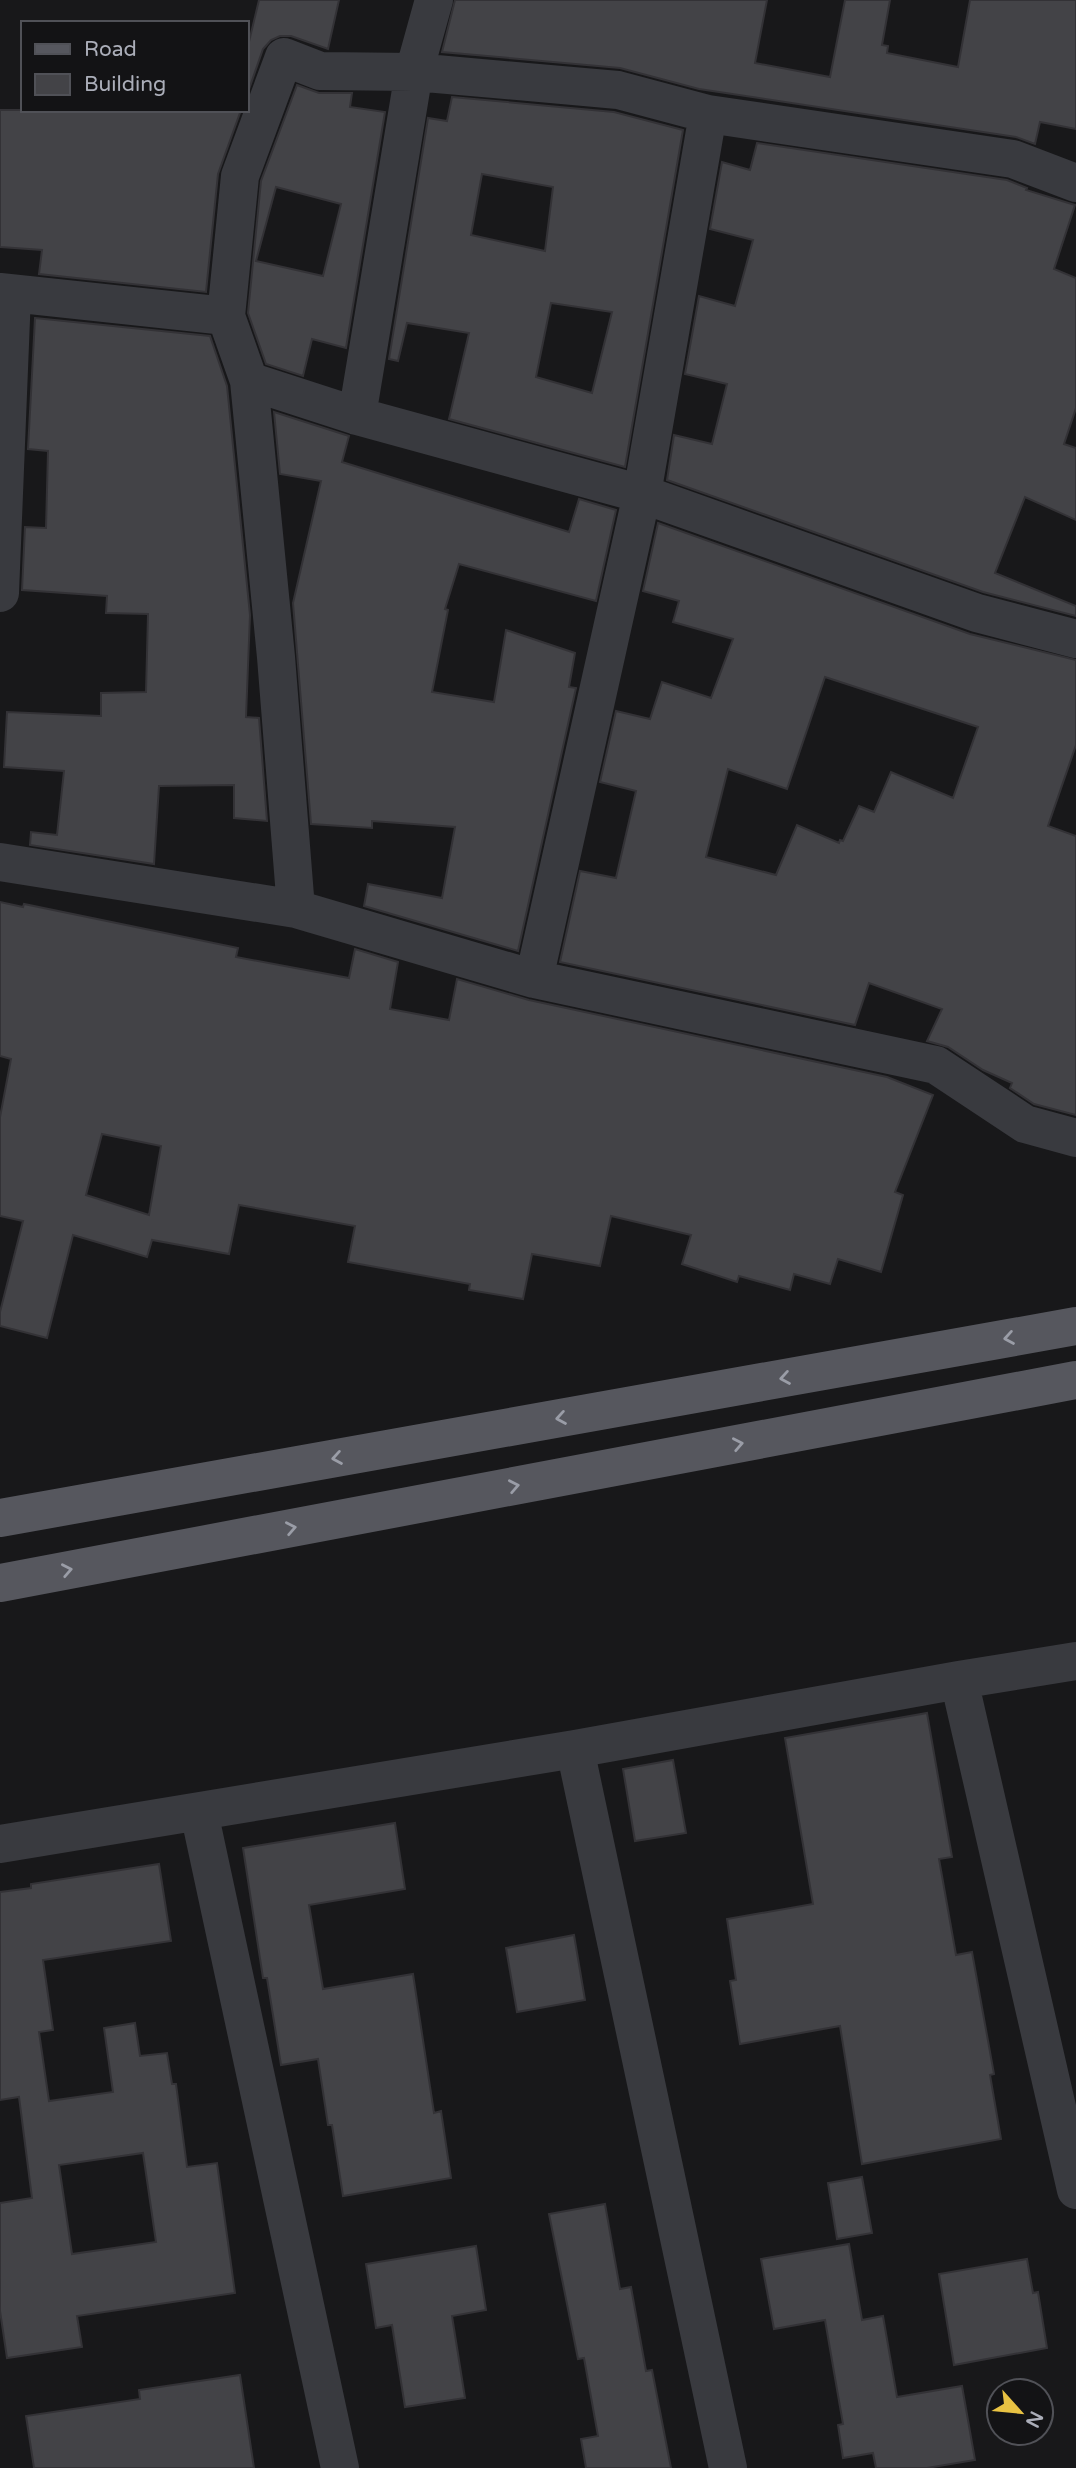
<svg xmlns="http://www.w3.org/2000/svg" width="1076" height="2468" viewBox="0 0 1076 2468" font-family="'Varela Round',sans-serif">
  <rect width="100%" height="100%" fill="#18181a"/>
  <path fill="#434347" stroke="#333236" stroke-width="2" fill-rule="evenodd" d="M 259,0 L 339,0 L 328,49 L 291,36 L 280,36 L 271,40 L 263,49 L 247,95 L 247,50 Z
    M 455,0 L 767,0 L 755,63 L 830,77 L 845,0 L 890,0 L 882,45 L 888,46 L 887,53 L 958,67 L 970,0 L 1076,0 L 1076,129 L 1040,122 L 1035,144 L 1016,137 L 699,89 L 620,68 L 442,52 Z
    M 297,85 L 319,93 L 352,93 L 350,107 L 385,112 L 346,348 L 312,339 L 303,376 L 266,364 L 248,313 L 261,181 ZM 276,187 L 341,204 L 323,276 L 256,261 Z
    M 452,97 L 614,112 L 683,130 L 625,467 L 449,419 L 469,333 L 407,323 L 398,361 L 389,359 L 428,118 L 447,121 ZM 482,174 L 553,187 L 545,251 L 471,235 ZM 551,303 L 612,312 L 592,393 L 536,377 Z
    M 0,110 L 241,110 L 218,174 L 206,292 L 39,274 L 42,250 L 0,247 Z
    M 757,143 L 1007,180 L 1027,188 L 1026,190 L 1075,205 L 1054,269 L 1076,278 L 1076,408 L 1064,444 L 1076,448 L 1076,520 L 1025,497 L 995,573 L 1076,606 L 1076,616 L 983,592 L 667,480 L 674,435 L 712,444 L 727,384 L 685,374 L 699,296 L 735,306 L 753,240 L 710,229 L 722,162 L 750,170 Z
    M 35,318 L 210,336 L 227,386 L 250,615 L 246,717 L 259,718 L 267,821 L 234,818 L 234,785 L 159,786 L 154,864 L 30,845 L 31,832 L 57,835 L 64,771 L 4,767 L 7,712 L 101,716 L 101,693 L 146,692 L 148,614 L 106,613 L 107,596 L 22,590 L 25,527 L 46,528 L 48,451 L 28,449 Z
    M 274,412 L 349,436 L 342,462 L 569,532 L 579,499 L 616,510 L 596,601 L 459,564 L 445,609 L 448,610 L 432,692 L 494,702 L 506,630 L 575,653 L 569,687 L 576,688 L 518,951 L 364,906 L 368,884 L 442,898 L 455,827 L 372,821 L 372,828 L 311,824 L 293,603 L 321,481 L 280,474 Z
    M 658,523 L 970,634 L 1076,660 L 1076,745 L 1048,826 L 1076,836 L 1076,1115 L 1034,1104 L 1010,1088 L 1012,1083 L 983,1070 L 948,1047 L 927,1041 L 942,1009 L 869,983 L 855,1025 L 560,962 L 580,871 L 616,878 L 636,791 L 600,782 L 616,711 L 650,719 L 662,682 L 711,698 L 733,639 L 673,622 L 679,601 L 643,591 ZM 825,677 L 978,727 L 953,798 L 891,772 L 874,812 L 859,806 L 843,841 L 840,840 L 839,843 L 797,825 L 776,875 L 706,857 L 728,769 L 787,789 Z
    M 0,902 L 23,907 L 24,904 L 238,948 L 236,957 L 349,978 L 355,949 L 398,962 L 390,1009 L 449,1020 L 457,979 L 529,1000 L 887,1077 L 933,1095 L 895,1192 L 903,1195 L 881,1272 L 838,1259 L 830,1284 L 794,1274 L 790,1290 L 739,1276 L 737,1282 L 682,1264 L 691,1235 L 611,1216 L 600,1266 L 532,1254 L 523,1299 L 469,1290 L 470,1284 L 348,1262 L 355,1226 L 239,1205 L 229,1254 L 152,1240 L 147,1257 L 73,1235 L 47,1338 L 0,1326 L 0,1312 L 23,1221 L 0,1216 L 0,1117 L 11,1059 L 0,1056 ZM 102,1134 L 161,1146 L 149,1215 L 86,1195 Z
    M 927,1713 L 952,1857 L 939,1859 L 956,1955 L 972,1952 L 994,2074 L 990,2075 L 1001,2139 L 862,2164 L 840,2026 L 740,2044 L 730,1981 L 736,1980 L 727,1919 L 813,1904 L 785,1738 Z
    M 673,1760 L 686,1833 L 635,1841 L 623,1769 Z
    M 395,1823 L 405,1889 L 309,1905 L 323,1989 L 413,1974 L 434,2113 L 441,2111 L 451,2178 L 343,2196 L 332,2125 L 328,2125 L 318,2059 L 281,2065 L 267,1978 L 263,1978 L 243,1848 Z
    M 159,1864 L 171,1941 L 43,1960 L 53,2030 L 39,2032 L 49,2101 L 113,2092 L 104,2028 L 135,2023 L 140,2056 L 167,2053 L 172,2084 L 176,2084 L 187,2167 L 217,2163 L 235,2293 L 77,2316 L 82,2347 L 7,2358 L 0,2311 L 0,2203 L 32,2198 L 19,2097 L 0,2100 L 0,1892 L 31,1888 L 31,1884 ZM 143,2153 L 156,2242 L 72,2254 L 59,2165 Z
    M 574,1935 L 585,2000 L 517,2012 L 506,1948 Z
    M 862,2177 L 872,2233 L 837,2239 L 828,2183 Z
    M 605,2204 L 620,2289 L 631,2287 L 646,2371 L 652,2370 L 671,2468 L 586,2468 L 581,2439 L 598,2436 L 584,2358 L 578,2359 L 549,2214 Z
    M 849,2244 L 862,2320 L 883,2316 L 897,2397 L 962,2386 L 975,2460 L 927,2468 L 876,2468 L 873,2453 L 843,2458 L 838,2425 L 843,2424 L 825,2320 L 774,2329 L 761,2259 Z
    M 476,2246 L 486,2310 L 452,2316 L 465,2398 L 405,2407 L 392,2325 L 376,2328 L 366,2264 Z
    M 1027,2259 L 1033,2293 L 1038,2292 L 1047,2348 L 954,2365 L 939,2274 Z
    M 240,2375 L 254,2468 L 34,2468 L 26,2416 L 140,2399 L 139,2390 Z"/>
  <g fill="none" stroke-linecap="round" stroke-linejoin="round">
    <path stroke="#393a3f" stroke-width="38" d="M 0,292 L 226,316
      M 249,381 L 357,416 L 642,494 L 977,613 L 1076,639
      M 357,416 L 414,72 L 434,0
      M 0,593 L 12,294
      M 0,862 L 296,909 L 534,979 L 936,1065 L 1025,1124 L 1076,1138
      M 296,909 L 276,657 L 249,381 L 226,316 L 240,176 L 284,57 L 320,71 L 414,72 L 618,90 L 708,114 L 1013,159 L 1076,183
      M 534,979 L 642,494 L 708,114
      M 959,1680 L 1076,2190
      M 575,1749 L 728,2468
      M 199,1812 L 340,2468
      M 0,1844 L 575,1749 L 959,1680 L 1076,1661"/>
    <path stroke="#56575e" stroke-width="38" d="M 0,1518 L 1076,1326
      M 0,1583 L 1076,1380"/>
  </g>
  <defs><path id="oneway-chevron" d="M-2-3.5L2.5 0L-2 3.5" fill="none" stroke-width="1.6" stroke-linecap="round" stroke-linejoin="round" transform="scale(1.75)"/></defs>
  <g stroke="#9a9da7">
    <use href="#oneway-chevron" transform="translate(1009 1338) rotate(170)"/>
    <use href="#oneway-chevron" transform="translate(785 1378) rotate(170)"/>
    <use href="#oneway-chevron" transform="translate(561 1418) rotate(170)"/>
    <use href="#oneway-chevron" transform="translate(738 1444) rotate(-11)"/>
    <use href="#oneway-chevron" transform="translate(337 1458) rotate(170)"/>
    <use href="#oneway-chevron" transform="translate(514 1486) rotate(-11)"/>
    <use href="#oneway-chevron" transform="translate(291 1528) rotate(-11)"/>
    <use href="#oneway-chevron" transform="translate(67 1570) rotate(-11)"/>
  </g>
  <rect x="21" y="21" width="228" height="91" fill="#131315" stroke="#505157" stroke-width="2"/>
  <rect x="35" y="44" width="35" height="10" fill="#56575e" stroke="#505157" stroke-width="2"/>
  <text x="84" y="56" font-size="21" fill="#abaeb9">Road</text>
  <rect x="35" y="74" width="35" height="21" fill="#434347" stroke="#505157" stroke-width="2"/>
  <text x="84" y="91" font-size="21" fill="#abaeb9">Building</text>
  <g transform="translate(1020 2412) rotate(117)"><circle r="33" fill="#131315" stroke="#505157" stroke-width="2"/>
  <path d="M0-5L12 26L0 18L-12 26Z" fill="#e8c243"/>
  <text y="-10" font-size="19" font-weight="bold" text-anchor="middle" fill="#abaeb9">N</text>
  </g>
</svg>
